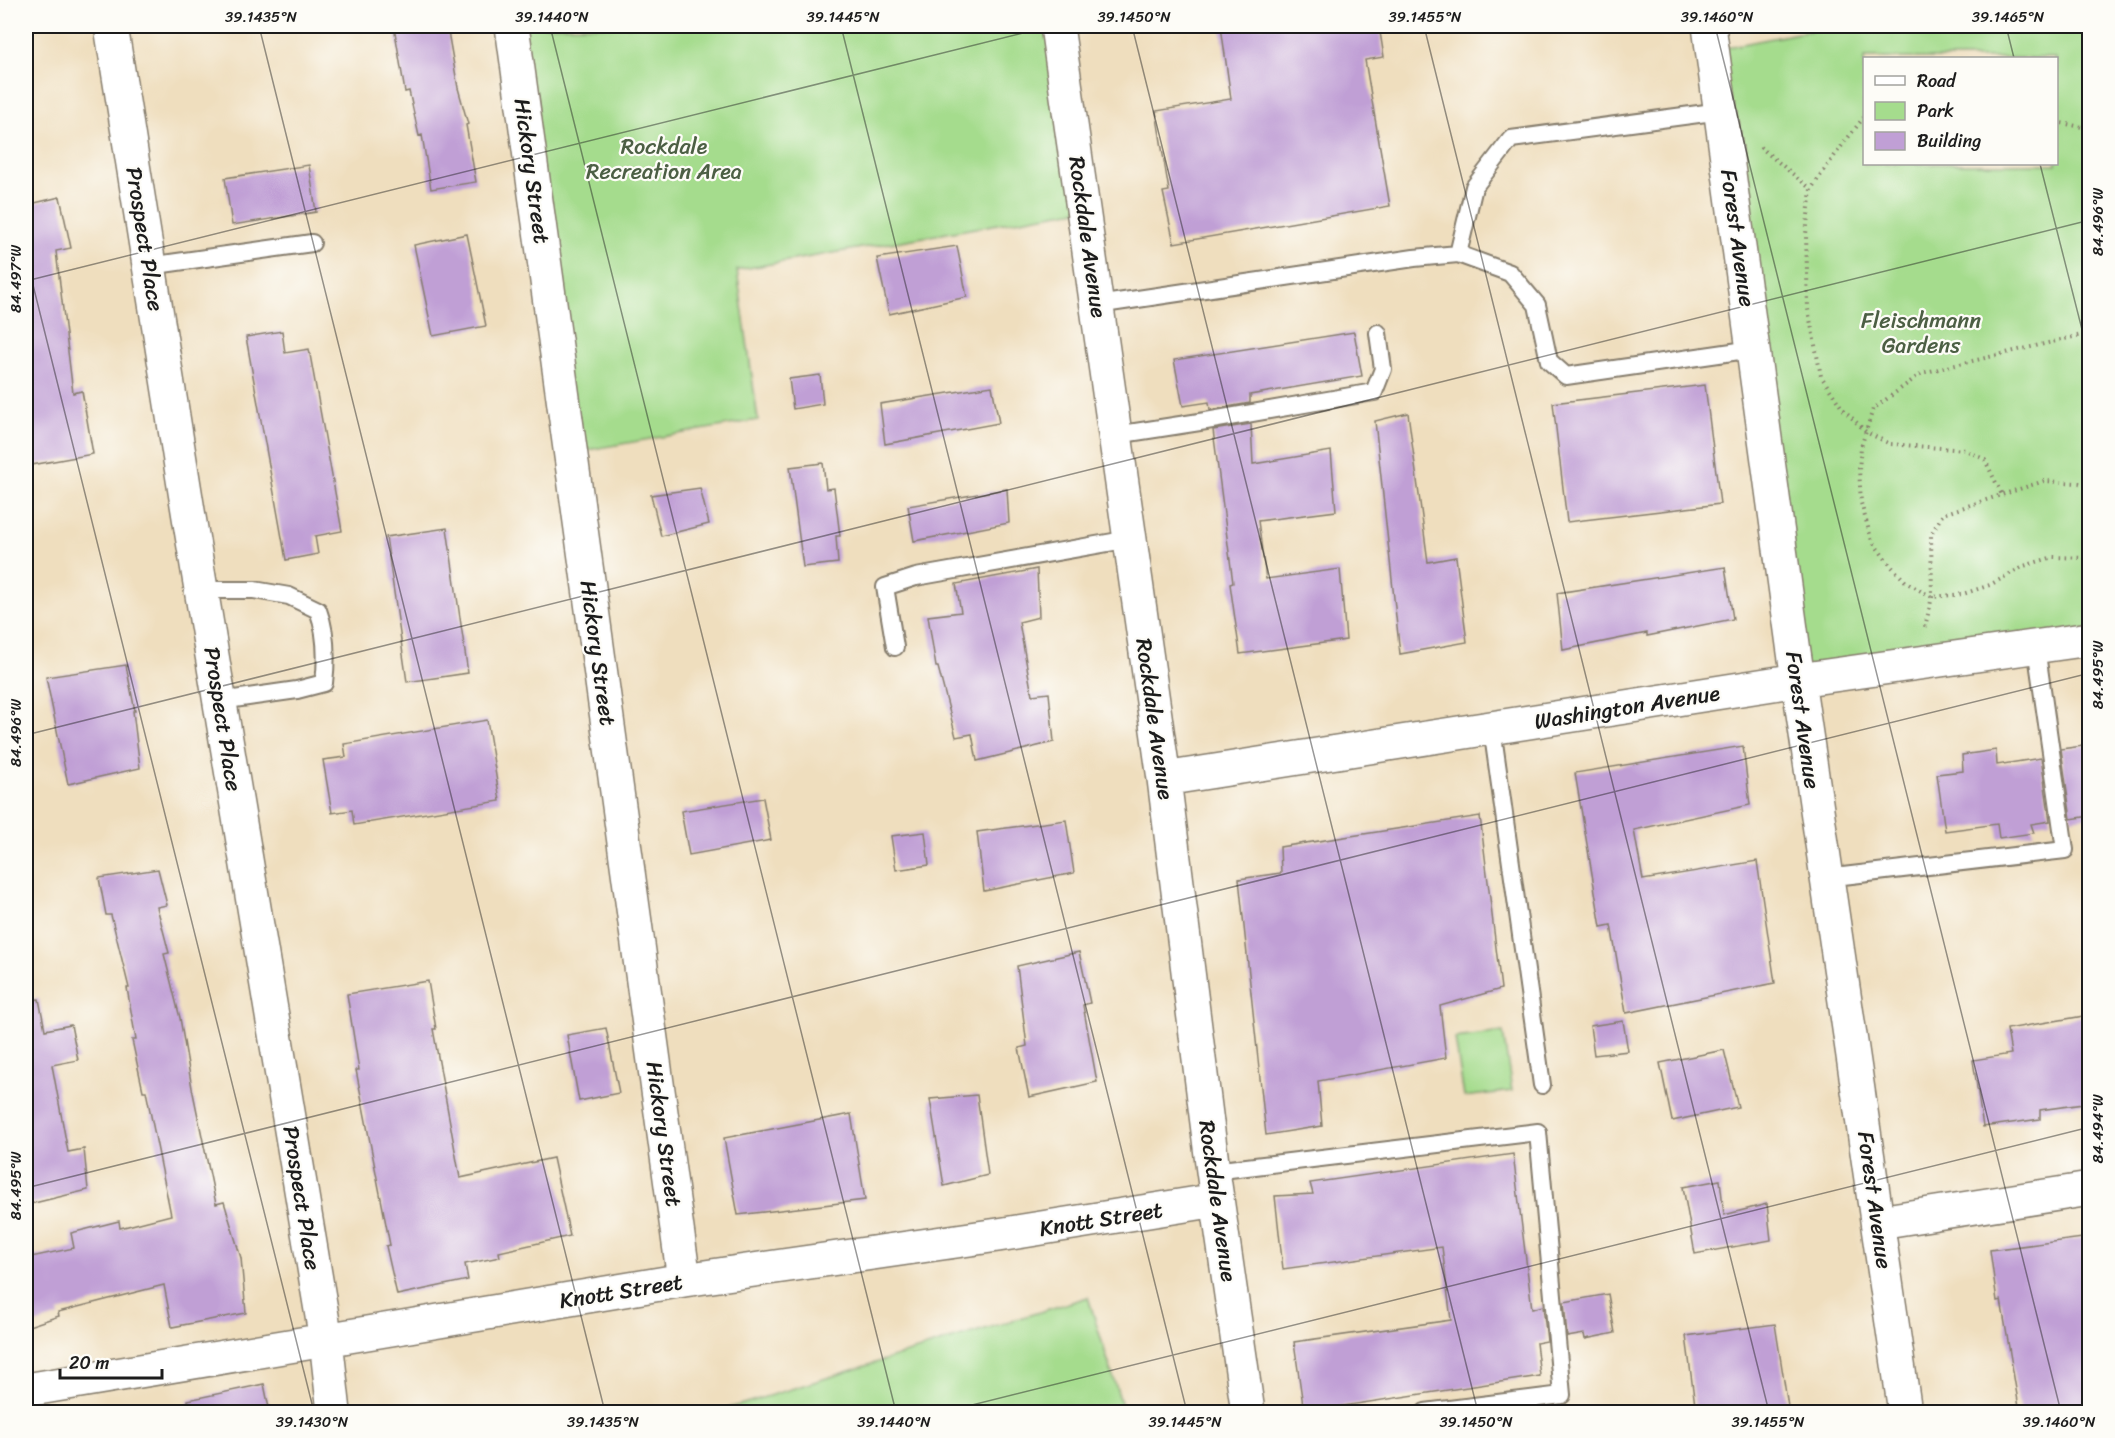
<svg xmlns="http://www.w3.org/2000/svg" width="2115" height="1438" viewBox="0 0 2115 1438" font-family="Sriracha,sans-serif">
  <rect width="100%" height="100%" fill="#fdfcf7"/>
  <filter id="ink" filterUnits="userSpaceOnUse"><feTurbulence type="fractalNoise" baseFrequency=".0167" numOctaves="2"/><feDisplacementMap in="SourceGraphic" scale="12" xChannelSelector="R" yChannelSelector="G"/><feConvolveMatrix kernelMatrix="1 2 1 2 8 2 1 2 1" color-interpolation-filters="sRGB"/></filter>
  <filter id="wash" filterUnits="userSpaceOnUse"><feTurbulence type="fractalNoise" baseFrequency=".008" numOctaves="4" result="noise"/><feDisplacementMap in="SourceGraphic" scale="24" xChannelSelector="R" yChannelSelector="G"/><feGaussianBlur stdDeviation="1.35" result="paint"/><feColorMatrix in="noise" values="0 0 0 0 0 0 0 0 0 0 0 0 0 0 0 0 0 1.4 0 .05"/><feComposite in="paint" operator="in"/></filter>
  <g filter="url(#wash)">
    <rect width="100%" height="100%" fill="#efdebe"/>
    <path fill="#a5dc8d" stroke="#607c54" stroke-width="1.5" fill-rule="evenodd" d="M 512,26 L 1057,26 L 1083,209 L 737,270 L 758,420 L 571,453 Z
      M 1834,26 L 2089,26 L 2089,639 L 1798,680 L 1712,50 ZM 1864,58 L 2056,58 L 2056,164 L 1864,164 Z
      M 1503,1032 L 1512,1091 L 1464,1097 L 1455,1038 Z
      M 1088,1297 L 1124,1412 L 717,1412 Z"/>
    <g id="blocks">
      <path fill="#c09fd5" d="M 394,26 L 447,26 L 458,88 L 468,124 L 466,125 L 476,182 L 431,189 L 422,135 L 419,136 L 409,91 L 405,92 Z
        M 1221,26 L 1379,26 L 1384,57 L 1365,60 L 1390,206 L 1174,243 L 1163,192 L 1169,191 L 1156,111 L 1231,99 Z
        M 309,165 L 316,212 L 232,225 L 225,178 Z
        M 60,197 L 71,248 L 56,251 L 73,393 L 82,391 L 93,454 L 26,466 L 26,205 Z
        M 467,234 L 486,326 L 433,336 L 414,245 Z
        M 957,246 L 967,297 L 889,314 L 877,258 Z
        M 282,331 L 285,353 L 309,349 L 342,531 L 315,536 L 318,554 L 286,560 L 246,337 Z
        M 1354,332 L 1362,376 L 1250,395 L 1250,403 L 1210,410 L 1209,402 L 1183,406 L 1174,360 Z
        M 820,375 L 823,404 L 793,409 L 789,379 Z
        M 1705,385 L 1720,504 L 1567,522 L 1553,403 Z
        M 992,386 L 999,423 L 885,444 L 880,404 Z
        M 1408,413 L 1428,562 L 1456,557 L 1467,642 L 1400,654 L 1375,421 Z
        M 1251,424 L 1253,464 L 1331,451 L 1336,511 L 1258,521 L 1266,579 L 1340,569 L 1346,640 L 1240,654 L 1230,584 L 1233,583 L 1213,430 Z
        M 823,463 L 826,489 L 834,488 L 840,536 L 836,536 L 838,563 L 803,567 L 790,467 Z
        M 700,488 L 709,524 L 661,536 L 651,495 Z
        M 1007,489 L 1009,523 L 914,541 L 908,506 Z
        M 447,528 L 468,673 L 407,682 L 386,537 Z
        M 1725,567 L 1733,619 L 1647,636 L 1647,633 L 1563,650 L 1557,593 Z
        M 1037,569 L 1039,617 L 1019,622 L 1032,695 L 1049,693 L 1054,742 L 977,761 L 972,734 L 956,737 L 938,667 L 936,667 L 928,616 L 961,612 L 956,584 Z
        M 126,665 L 135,711 L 133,711 L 140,768 L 68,784 L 46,677 Z
        M 487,720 L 500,801 L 354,825 L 352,810 L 332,813 L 323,760 L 346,757 L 344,744 Z
        M 2090,745 L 2090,816 L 2071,819 L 2061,749 Z
        M 1743,746 L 1750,805 L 1634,830 L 1643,880 L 1757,861 L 1775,983 L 1626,1013 L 1611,925 L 1601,927 L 1575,773 Z
        M 1996,750 L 1997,765 L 2041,758 L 2050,821 L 2031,824 L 2034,833 L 1999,838 L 1997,824 L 1945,831 L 1937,774 L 1963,771 L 1962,755 Z
        M 763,798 L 771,840 L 689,855 L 681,811 Z
        M 1480,816 L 1501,989 L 1440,1006 L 1446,1058 L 1318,1081 L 1322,1126 L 1266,1135 L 1239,879 L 1281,873 L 1280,847 Z
        M 1066,820 L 1074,873 L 984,891 L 977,832 Z
        M 925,832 L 929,865 L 896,870 L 891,836 Z
        M 158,869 L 167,905 L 157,907 L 169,953 L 164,954 L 180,1018 L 192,1088 L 216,1204 L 224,1202 L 241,1258 L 246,1313 L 172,1327 L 164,1285 L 58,1312 L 59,1316 L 26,1327 L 26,1258 L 74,1248 L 71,1233 L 119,1221 L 120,1228 L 171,1215 L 146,1091 L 143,1091 L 132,1040 L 136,1040 L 127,988 L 129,988 L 111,915 L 106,915 L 99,878 Z
        M 1079,952 L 1090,1003 L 1083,1005 L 1097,1082 L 1029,1097 L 1019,1048 L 1027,1046 L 1017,966 Z
        M 428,981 L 436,1029 L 433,1029 L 460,1178 L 553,1158 L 570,1236 L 499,1252 L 500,1257 L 465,1264 L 468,1280 L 397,1295 L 386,1246 L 390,1245 L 356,1070 L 359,1070 L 347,994 Z
        M 39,999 L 45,1030 L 71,1025 L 78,1060 L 52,1065 L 68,1152 L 84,1149 L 88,1190 L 26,1205 L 26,1000 Z
        M 2090,1015 L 2090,1103 L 2040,1110 L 2040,1119 L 1983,1127 L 1973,1060 L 2011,1054 L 2007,1029 Z
        M 1623,1021 L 1628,1051 L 1594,1055 L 1590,1026 Z
        M 606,1028 L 619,1093 L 579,1101 L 567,1035 Z
        M 1724,1050 L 1738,1107 L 1672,1121 L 1660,1063 Z
        M 977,1095 L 988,1175 L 944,1186 L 930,1099 Z
        M 851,1114 L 865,1200 L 738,1215 L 724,1138 Z
        M 1513,1154 L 1532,1309 L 1543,1306 L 1547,1341 L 1536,1343 L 1540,1376 L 1304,1412 L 1294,1342 L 1451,1320 L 1442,1247 L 1283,1269 L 1275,1196 L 1313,1194 L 1310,1183 Z
        M 1720,1180 L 1724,1215 L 1767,1204 L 1771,1240 L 1695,1254 L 1683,1187 Z
        M 2090,1237 L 2090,1413 L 2020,1413 L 2001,1300 L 1997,1301 L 1990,1250 Z
        M 1608,1294 L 1615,1333 L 1585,1339 L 1584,1334 L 1567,1337 L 1564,1302 Z
        M 1775,1324 L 1789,1413 L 1696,1413 L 1686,1336 Z
        M 264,1384 L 270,1413 L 189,1413 L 188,1400 Z"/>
    </g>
  </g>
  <g filter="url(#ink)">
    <use href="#blocks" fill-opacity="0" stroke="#867d6d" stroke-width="1.5"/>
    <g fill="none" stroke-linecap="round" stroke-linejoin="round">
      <defs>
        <path id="lane" d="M 1458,254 L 1474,187 L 1511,139 L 1721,111
          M 149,266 L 312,243
          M 1097,305 L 1414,258 L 1458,254 L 1510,273 L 1537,305 L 1549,361 L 1566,376 L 1753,349
          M 1116,435 L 1206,421 L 1374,392 L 1383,369 L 1378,333
          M 202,590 L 254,590 L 289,596 L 318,610 C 327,634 327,658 324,683 L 297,690 L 220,701
          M 895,647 L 885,587 L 916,577 L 1130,539
          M 1492,728 L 1542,1085
          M 1826,878 L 2065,850 L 2036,647
          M 1213,1171 L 1538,1132 L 1562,1395 L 1425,1412"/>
        <path id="street" d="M 111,26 L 189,517 L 326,1340 L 334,1412
          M 512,26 L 684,1280
          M 1057,26 L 1164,779 L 1213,1171 L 1248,1412
          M 1164,779 L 1798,680
          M 1879,1222 L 2090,1189
          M 26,1390 L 684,1280 L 998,1235 L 1217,1200"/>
        <path id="secondary" d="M 1709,26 L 1794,652 L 1905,1412
          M 1798,680 L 2090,639"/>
      </defs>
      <use href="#lane" stroke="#867d6d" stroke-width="20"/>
      <use href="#street" stroke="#867d6d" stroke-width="36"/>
      <use href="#secondary" stroke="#867d6d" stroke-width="36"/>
      <path stroke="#867d6d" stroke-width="4" stroke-dasharray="1.5 4.5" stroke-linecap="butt" d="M 1864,117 L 1840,148 L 1811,189 L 1806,234 L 1808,309 L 1821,376 L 1842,408 L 1866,432 L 1890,444 L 1966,450 L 1985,460 L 2002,495
        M 2056,122 L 2082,127 L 2090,125
        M 1760,147 L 1811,189
        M 2090,333 L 1922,373 L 1873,409 L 1861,447 L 1859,469 L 1861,503 L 1872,541 L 1891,566 L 1907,583 L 1932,597 L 1963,594 L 1990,585 L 2024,566 L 2053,557 L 2090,558
        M 1925,627 L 1932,597 L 1931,534 L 1943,514 L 2044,481 L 2079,483 L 2090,486"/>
      <use href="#lane" stroke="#fff" stroke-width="16"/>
      <use href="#street" stroke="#fff" stroke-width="33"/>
      <use href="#secondary" stroke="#fff" stroke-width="33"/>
    </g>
  </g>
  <path fill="none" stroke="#1c1c1c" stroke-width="1.5" stroke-opacity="0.45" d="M 259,26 L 605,1412M 550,26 L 896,1412M 841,26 L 1187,1412M 1132,26 L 1478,1412M 1424,26 L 1769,1412M 1715,26 L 2061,1412M 2006,26 L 2014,58M 2040,164 L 2090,361M 26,257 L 314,1412M 26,281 L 1051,26M 26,735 L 2090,220M 26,1188 L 2090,673M 944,1412 L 2090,1127"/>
  <g text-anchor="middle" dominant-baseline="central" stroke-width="4.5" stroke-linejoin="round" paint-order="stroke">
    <g font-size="22" fill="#4c5f44" stroke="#fdfcf7">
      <text x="664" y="146">Rockdale<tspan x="664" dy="25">Recreation Area</tspan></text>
      <text x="1921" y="320">Fleischmann<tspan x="1921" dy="25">Gardens</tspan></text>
    </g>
    <g font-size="22" fill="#1c1c1c" stroke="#fdfcf7">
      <text transform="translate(532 171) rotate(82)">Hickory Street</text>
      <text transform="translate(1088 237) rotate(82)">Rockdale Avenue</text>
      <text transform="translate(1738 238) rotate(82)">Forest Avenue</text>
      <text transform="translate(145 239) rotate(81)">Prospect Place</text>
      <text transform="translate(598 653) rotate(82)">Hickory Street</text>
      <text transform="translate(1627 707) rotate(-9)">Washington Avenue</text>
      <text transform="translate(223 719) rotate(81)">Prospect Place</text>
      <text transform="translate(1155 719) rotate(82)">Rockdale Avenue</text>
      <text transform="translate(1803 720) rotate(82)">Forest Avenue</text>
      <text transform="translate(664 1134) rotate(82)">Hickory Street</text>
      <text transform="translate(302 1198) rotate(81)">Prospect Place</text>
      <text transform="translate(1875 1200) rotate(82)">Forest Avenue</text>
      <text transform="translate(1218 1201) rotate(82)">Rockdale Avenue</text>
      <text transform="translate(1101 1219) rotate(-9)">Knott Street</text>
      <text transform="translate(621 1291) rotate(-9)">Knott Street</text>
    </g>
  </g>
  <rect width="2115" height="1438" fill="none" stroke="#fdfcf7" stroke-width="66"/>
  <rect x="1863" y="57" width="195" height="108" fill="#fdfcf7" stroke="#a3a29f" stroke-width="1.5"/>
  <rect x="1875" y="76" width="30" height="9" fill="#ffffff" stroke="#a3a29f" stroke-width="1.5"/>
  <text x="1917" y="87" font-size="18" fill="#1c1c1c">Road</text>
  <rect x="1875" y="102" width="30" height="18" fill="#a5dc8d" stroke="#a3a29f" stroke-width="1.5"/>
  <text x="1917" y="117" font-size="18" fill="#1c1c1c">Park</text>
  <rect x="1875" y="132" width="30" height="18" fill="#c09fd5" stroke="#a3a29f" stroke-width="1.5"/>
  <text x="1917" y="147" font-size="18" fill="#1c1c1c">Building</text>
  <path d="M60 1369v9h102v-9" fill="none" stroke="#1c1c1c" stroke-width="3"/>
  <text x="69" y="1369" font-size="18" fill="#1c1c1c" stroke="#fdfcf7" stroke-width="4.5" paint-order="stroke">20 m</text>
  <rect x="33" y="33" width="2049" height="1372" fill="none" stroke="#1c1c1c" stroke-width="2"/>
  <g font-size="15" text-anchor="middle" fill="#1c1c1c">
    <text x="261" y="22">39.1435°N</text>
    <text x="552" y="22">39.1440°N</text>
    <text x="843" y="22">39.1445°N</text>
    <text x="1134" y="22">39.1450°N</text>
    <text x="1425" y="22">39.1455°N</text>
    <text x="1717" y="22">39.1460°N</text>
    <text x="2008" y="22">39.1465°N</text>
    <text transform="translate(2098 222) rotate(-90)" y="5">84.496°W</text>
    <text transform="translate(16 279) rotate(-90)" y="5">84.497°W</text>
    <text transform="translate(2098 675) rotate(-90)" y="5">84.495°W</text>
    <text transform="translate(16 733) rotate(-90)" y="5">84.496°W</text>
    <text transform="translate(2098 1129) rotate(-90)" y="5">84.494°W</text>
    <text transform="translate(16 1186) rotate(-90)" y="5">84.495°W</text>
    <text x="312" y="1427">39.1430°N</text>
    <text x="603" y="1427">39.1435°N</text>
    <text x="894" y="1427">39.1440°N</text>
    <text x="1185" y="1427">39.1445°N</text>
    <text x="1476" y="1427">39.1450°N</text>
    <text x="1768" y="1427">39.1455°N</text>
    <text x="2059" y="1427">39.1460°N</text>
  </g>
</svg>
